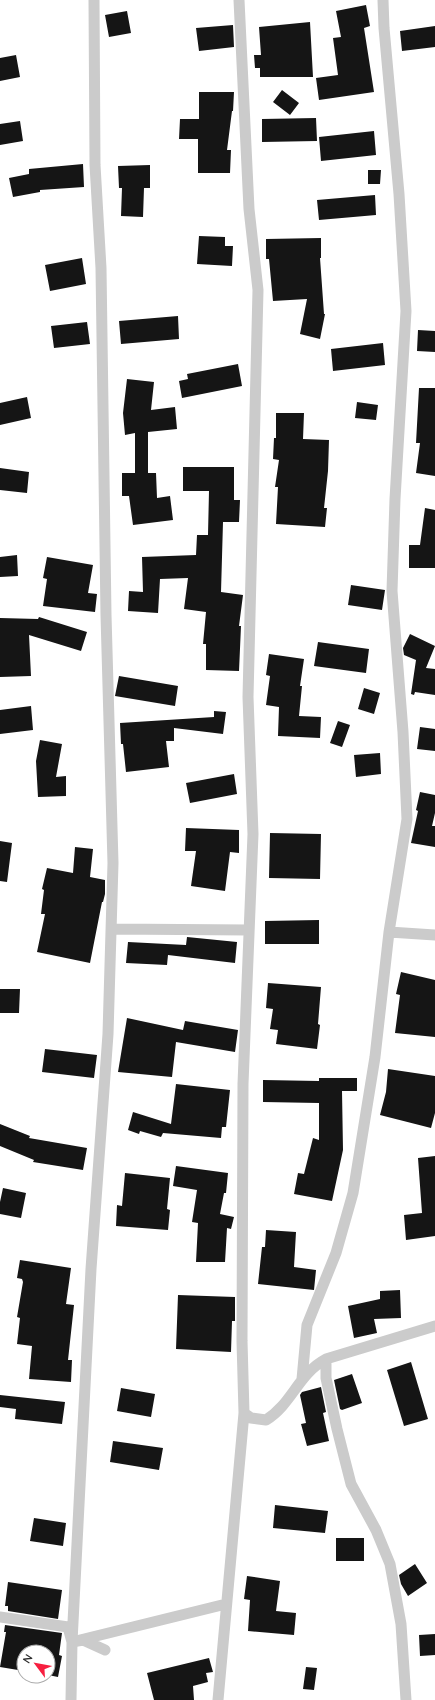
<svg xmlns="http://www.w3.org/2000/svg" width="435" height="1700" viewBox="0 0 435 1700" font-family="Quicksand,sans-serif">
  <rect width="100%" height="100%" fill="#fff"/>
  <path fill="#151515" d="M 366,5 L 370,26 L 364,28 L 374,92 L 319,100 L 316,78 L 338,75 L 333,38 L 341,37 L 336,11 Z
    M 127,11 L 131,33 L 109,37 L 105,15 Z
    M 310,22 L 313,77 L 260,77 L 260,68 L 255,68 L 254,55 L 261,55 L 259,27 Z
    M 233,25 L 234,47 L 199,51 L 196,28 Z
    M 435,26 L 435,47 L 402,51 L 400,31 Z
    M 16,55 L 20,77 L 0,81 L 0,58 Z
    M 282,90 L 299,103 L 290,115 L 273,102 Z
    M 199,92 L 234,92 L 233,111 L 232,111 L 227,150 L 231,150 L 230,173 L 198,173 L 198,139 L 179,139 L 180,119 L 199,119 Z
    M 316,118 L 317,141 L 262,142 L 262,119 Z
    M 20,121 L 23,141 L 0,145 L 0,124 Z
    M 374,131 L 376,155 L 321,161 L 319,137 Z
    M 83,164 L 84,187 L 40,190 L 40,192 L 13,197 L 9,178 L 29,174 L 29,169 Z
    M 150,165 L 150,188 L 144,188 L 143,217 L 121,216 L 122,188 L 119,188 L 118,166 Z
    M 368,170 L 381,170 L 380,184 L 368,184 Z
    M 375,195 L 376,215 L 319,220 L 317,200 Z
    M 199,236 L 225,237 L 225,246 L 233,246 L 232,266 L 197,264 Z
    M 321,238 L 321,258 L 320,258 L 324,314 L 325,314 L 320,339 L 300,334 L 307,299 L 273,301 L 269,259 L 266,259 L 266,239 Z
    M 82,258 L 86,284 L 50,291 L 45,265 Z
    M 178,316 L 179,339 L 121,344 L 119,321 Z
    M 87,322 L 90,344 L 54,348 L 51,326 Z
    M 418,330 L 435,331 L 435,352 L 417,351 Z
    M 383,343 L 385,365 L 333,371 L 331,349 Z
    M 238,364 L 242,386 L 182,398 L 179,381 L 188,379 L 187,374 Z
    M 127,379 L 154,382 L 151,410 L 175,407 L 177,429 L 148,432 L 148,473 L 156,473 L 157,498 L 170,496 L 173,520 L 133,525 L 129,496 L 122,496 L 122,473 L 135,473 L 135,433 L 125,435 L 123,413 Z
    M 419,388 L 435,388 L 435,476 L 416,473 L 420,443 L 416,443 Z
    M 27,397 L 31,418 L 0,425 L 0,403 Z
    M 357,402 L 378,405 L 376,420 L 355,418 Z
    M 276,413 L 304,413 L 303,439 L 329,440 L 328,471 L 324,508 L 327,508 L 325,527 L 276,524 L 278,487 L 275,487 L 279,460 L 273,459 L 274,438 L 276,438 Z
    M 183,467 L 234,467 L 234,500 L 240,500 L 239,522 L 223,522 L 221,592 L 243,595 L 239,626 L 241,626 L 239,671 L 206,670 L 206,644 L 203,644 L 206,612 L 184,609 L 188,578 L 160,579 L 158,613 L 128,611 L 129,591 L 143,592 L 142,557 L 196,555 L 197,535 L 208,535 L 209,491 L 183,491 Z
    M 0,468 L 29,472 L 27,493 L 0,490 Z
    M 425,508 L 435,510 L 435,568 L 409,568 L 409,545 L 420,545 Z
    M 17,555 L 18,576 L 0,577 L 0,557 Z
    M 47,557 L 93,565 L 88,593 L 97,594 L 95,612 L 43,606 L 47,579 L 43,578 Z
    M 351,585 L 385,590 L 382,610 L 348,605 Z
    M 39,617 L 87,632 L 81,651 L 29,635 L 31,676 L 0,677 L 0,618 L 38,619 Z
    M 410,634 L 435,646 L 426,668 L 435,669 L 435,695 L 415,692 L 414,695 L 411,694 L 416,660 L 404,655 L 403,648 Z
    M 318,642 L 369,649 L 366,673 L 314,666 Z
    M 269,654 L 304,659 L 300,686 L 302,686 L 299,716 L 321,717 L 320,738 L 278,736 L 279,707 L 266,705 L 270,676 L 266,675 Z
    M 119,676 L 178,686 L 175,706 L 115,696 Z
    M 364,688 L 380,693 L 374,714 L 358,709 Z
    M 31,706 L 33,730 L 0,734 L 0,710 Z
    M 214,711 L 226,712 L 223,734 L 174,728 L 174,741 L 166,741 L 169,767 L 126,772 L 123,744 L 121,744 L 120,723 L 214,717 Z
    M 338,721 L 350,725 L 342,747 L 330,743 Z
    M 420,727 L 435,729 L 435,751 L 417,749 Z
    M 40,740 L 62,744 L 56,777 L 66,776 L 66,796 L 38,797 L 36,761 Z
    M 380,753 L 381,774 L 356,777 L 354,755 Z
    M 234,774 L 237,794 L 190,803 L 186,783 Z
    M 420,792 L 435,795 L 435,813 L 432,826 L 435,826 L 435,847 L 411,843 L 418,811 L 416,810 Z
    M 186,828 L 239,830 L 239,853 L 230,852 L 225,891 L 191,886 L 196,851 L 185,851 Z
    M 270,833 L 321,834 L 320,879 L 269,878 Z
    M 0,841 L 12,843 L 7,882 L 0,881 Z
    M 75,847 L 93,849 L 90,877 L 105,880 L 105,894 L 103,902 L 102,902 L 90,963 L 37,952 L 45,914 L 41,914 L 44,890 L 42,889 L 47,868 L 73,873 Z
    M 319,920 L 319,944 L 265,944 L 265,921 Z
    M 187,937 L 237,942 L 235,963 L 168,955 L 167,965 L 126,963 L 128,942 L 186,945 Z
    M 401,972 L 435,980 L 435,1037 L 395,1033 L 400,995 L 396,994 Z
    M 268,983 L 321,987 L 318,1024 L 320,1025 L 317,1049 L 276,1044 L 278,1030 L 270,1029 L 273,1009 L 266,1008 Z
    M 0,989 L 20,989 L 19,1013 L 0,1013 Z
    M 127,1018 L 183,1030 L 185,1021 L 238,1030 L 235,1052 L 176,1042 L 172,1077 L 118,1072 Z
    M 45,1049 L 97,1055 L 94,1078 L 42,1072 Z
    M 388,1069 L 435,1076 L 435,1113 L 431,1128 L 380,1115 L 386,1092 Z
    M 319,1078 L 357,1078 L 357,1091 L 342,1091 L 343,1150 L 332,1201 L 294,1194 L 298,1173 L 304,1174 L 313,1138 L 319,1140 L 319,1103 L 263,1102 L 263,1080 L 319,1081 Z
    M 176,1084 L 230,1090 L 226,1127 L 222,1127 L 221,1138 L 163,1133 L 161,1137 L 140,1131 L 139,1134 L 128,1130 L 133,1112 L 171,1124 Z
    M 0,1124 L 30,1136 L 29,1138 L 87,1148 L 83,1170 L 33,1162 L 34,1160 L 0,1146 Z
    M 435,1156 L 435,1236 L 406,1240 L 404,1215 L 422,1213 L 418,1158 Z
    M 176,1166 L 228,1173 L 226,1193 L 224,1193 L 220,1214 L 234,1217 L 231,1229 L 227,1228 L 225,1262 L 196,1262 L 198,1223 L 192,1222 L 197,1190 L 173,1186 Z
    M 125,1173 L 170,1178 L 167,1209 L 170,1210 L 168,1230 L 116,1226 L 117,1205 L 122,1206 Z
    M 3,1188 L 26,1193 L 21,1218 L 0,1214 L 0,1202 Z
    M 266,1230 L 296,1232 L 294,1267 L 316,1270 L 314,1290 L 258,1284 L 262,1247 L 265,1247 Z
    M 20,1260 L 71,1268 L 66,1304 L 74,1305 L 68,1360 L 72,1360 L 71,1382 L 29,1379 L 32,1346 L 17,1344 L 20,1318 L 17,1317 L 23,1282 L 22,1279 L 17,1278 Z
    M 400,1290 L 401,1318 L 374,1319 L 377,1333 L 354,1338 L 348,1306 L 380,1299 L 380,1291 Z
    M 178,1295 L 235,1297 L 235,1321 L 232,1321 L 231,1352 L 176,1349 Z
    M 411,1362 L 428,1419 L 404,1426 L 387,1370 Z
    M 352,1374 L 362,1403 L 342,1410 L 340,1409 L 334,1380 Z
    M 321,1387 L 326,1412 L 323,1413 L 329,1441 L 307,1446 L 301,1424 L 306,1423 L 300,1395 L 302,1392 Z
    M 121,1388 L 155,1394 L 151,1417 L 117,1411 Z
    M 0,1395 L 65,1402 L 62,1424 L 15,1419 L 16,1409 L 0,1407 Z
    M 113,1441 L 163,1448 L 159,1470 L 110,1462 Z
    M 275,1505 L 328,1511 L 325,1533 L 273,1528 Z
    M 34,1518 L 66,1523 L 63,1546 L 30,1541 Z
    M 336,1538 L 364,1538 L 364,1561 L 336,1561 Z
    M 415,1564 L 427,1583 L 408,1596 L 401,1584 L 399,1575 Z
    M 247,1576 L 280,1581 L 276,1611 L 296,1613 L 294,1635 L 248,1631 L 250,1600 L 244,1599 Z
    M 8,1582 L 62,1590 L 58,1619 L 8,1611 L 8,1606 L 5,1606 Z
    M 5,1625 L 62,1633 L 59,1655 L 62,1656 L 58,1677 L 48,1675 L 48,1652 L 24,1652 L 24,1671 L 0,1667 L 6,1632 L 4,1632 Z
    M 435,1634 L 435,1655 L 420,1656 L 419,1635 Z
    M 209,1658 L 213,1672 L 206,1673 L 208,1682 L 193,1686 L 194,1700 L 154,1700 L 147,1673 Z
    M 306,1667 L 317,1668 L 314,1690 L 303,1689 Z"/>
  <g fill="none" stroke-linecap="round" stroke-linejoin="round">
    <path stroke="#cbcbcb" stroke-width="11" d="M 111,929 L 249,930
      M 389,932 L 435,935
      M 326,1359 L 326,1378 L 337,1429 L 351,1484 L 376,1530 L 390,1564 L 401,1624 L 406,1700
      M 302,1379 L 307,1325 L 336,1253 L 353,1193 L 375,1057 L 389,932 L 407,819 L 403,732 L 392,591 L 395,499 L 406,311 L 399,194 L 384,28 L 383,0
      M 244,1413 L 251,1418 L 266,1420 C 292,1404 298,1374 326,1359 L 435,1326
      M 0,1617 L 68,1627 L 72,1642 L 83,1640 L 105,1650
      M 72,1642 L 226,1604
      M 71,1700 L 72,1642 L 91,1269 L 108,1034 L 113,863 L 106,615 L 101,268 L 95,165 L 94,0
      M 218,1700 L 244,1413 L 242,1341 L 243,1084 L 253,834 L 248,697 L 258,290 L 249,209 L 239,0"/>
  </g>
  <g transform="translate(36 1664) rotate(302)"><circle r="19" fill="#ffffff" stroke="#ababab"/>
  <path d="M0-3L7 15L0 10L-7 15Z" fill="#f71f40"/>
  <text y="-6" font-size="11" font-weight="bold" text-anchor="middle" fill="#2e2e2e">N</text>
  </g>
</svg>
